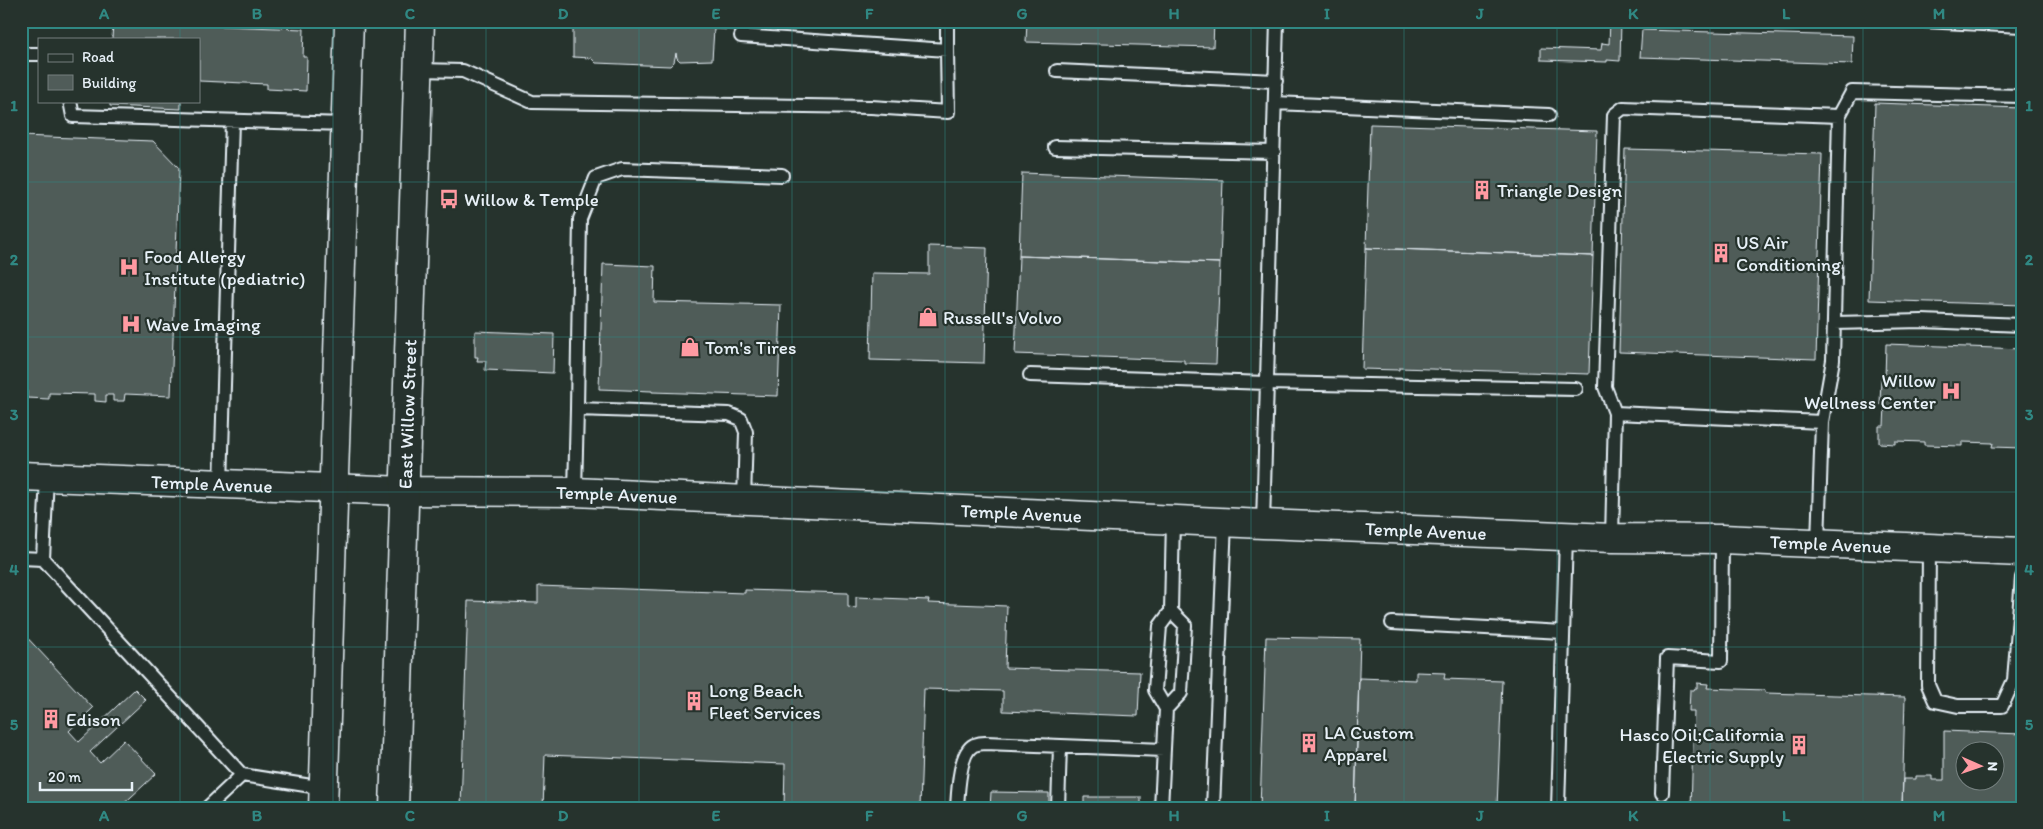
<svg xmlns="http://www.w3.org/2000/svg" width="2043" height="829" viewBox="0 0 2043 829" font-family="Itim,sans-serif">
  <rect width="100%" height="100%" fill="#26332d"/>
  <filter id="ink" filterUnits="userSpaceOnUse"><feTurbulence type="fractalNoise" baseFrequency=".02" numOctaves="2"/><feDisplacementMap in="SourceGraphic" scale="10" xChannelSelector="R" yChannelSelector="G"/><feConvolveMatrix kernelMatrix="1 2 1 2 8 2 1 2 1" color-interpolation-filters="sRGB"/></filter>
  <g filter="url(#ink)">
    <path fill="#505c59" stroke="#e8f1f8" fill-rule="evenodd" d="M 567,21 L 766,21 L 766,32 L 714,29 L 712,60 L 680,61 L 677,58 L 676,53 L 674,62 L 670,66 L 596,63 L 591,58 L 573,57 L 573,25 L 570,25 Z
      M 1027,21 L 1214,21 L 1213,47 L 1026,42 Z
      M 1610,21 L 1621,21 L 1620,61 L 1607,60 L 1607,62 L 1541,60 L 1541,48 L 1601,50 L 1602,43 L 1609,44 Z
      M 113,22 L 304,29 L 303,57 L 307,57 L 306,91 L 267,89 L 267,84 L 199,81 L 199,39 L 112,39 Z
      M 1642,30 L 1853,36 L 1852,64 L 1640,57 Z
      M 110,101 L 181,101 L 181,109 L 110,106 Z
      M 1875,103 L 2022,108 L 2022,305 L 1869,300 Z
      M 1370,124 L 1597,131 L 1593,256 L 1366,248 Z
      M 21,136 L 153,141 L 179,168 L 171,396 L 125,394 L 124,401 L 113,401 L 113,395 L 106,395 L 106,402 L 95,401 L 95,394 L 49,393 L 49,399 L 27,398 L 27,391 L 21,390 Z
      M 1625,149 L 1822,154 L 1816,359 L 1619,352 Z
      M 1022,173 L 1223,180 L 1220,263 L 1019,256 Z
      M 929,246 L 987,248 L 984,363 L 870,360 L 872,273 L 929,274 Z
      M 1366,248 L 1593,256 L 1589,374 L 1399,368 L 1399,370 L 1362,369 Z
      M 1019,256 L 1220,263 L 1216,364 L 1184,363 L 1184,360 L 1015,354 Z
      M 603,264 L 655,266 L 654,302 L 781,305 L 778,396 L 652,392 L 652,391 L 599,389 Z
      M 475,331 L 554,334 L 553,373 L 485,370 L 486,361 L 477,361 L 478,357 L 475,357 Z
      M 1886,344 L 2022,349 L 2022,448 L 1992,447 L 1993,443 L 1962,442 L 1962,446 L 1924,445 L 1924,442 L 1895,441 L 1895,444 L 1879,443 L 1879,426 L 1884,426 L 1885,405 L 1880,404 L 1881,378 L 1885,378 Z
      M 538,586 L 745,593 L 745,590 L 848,593 L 848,607 L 856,608 L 856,597 L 929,600 L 928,603 L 1007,606 L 1005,668 L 1140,672 L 1138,716 L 1003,711 L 1003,691 L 924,689 L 920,808 L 784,808 L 785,764 L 545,755 L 543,808 L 461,808 L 468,601 L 538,603 Z
      M 21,631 L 93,708 L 69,731 L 79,742 L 135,689 L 146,700 L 90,752 L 100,763 L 124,740 L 156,774 L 119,808 L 21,808 Z
      M 1266,637 L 1360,639 L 1355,808 L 1260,808 Z
      M 1416,672 L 1445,673 L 1444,679 L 1502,681 L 1497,808 L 1355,808 L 1359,678 L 1416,680 Z
      M 1697,683 L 1708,684 L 1707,688 L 1765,690 L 1765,693 L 1905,697 L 1902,808 L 1691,808 L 1694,711 L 1689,711 L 1690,690 L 1694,690 L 1695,688 L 1697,688 Z
      M 1944,731 L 2022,734 L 2022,808 L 1902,808 L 1903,779 L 1916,779 L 1916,776 L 1932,776 L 1932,780 L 1944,780 ZM 1966,752 L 1996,752 L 1996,782 L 1966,782 Z
      M 991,792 L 1049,793 L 1049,808 L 990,808 Z
      M 1084,797 L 1141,797 L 1141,808 L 1084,808 Z"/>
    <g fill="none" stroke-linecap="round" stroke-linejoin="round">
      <defs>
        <path id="lane" d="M 1923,21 L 2022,26
          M 947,50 L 947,21
          M 21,54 L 39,54
          M 419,70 L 463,71 L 532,102 L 871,107 L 948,112 L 947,50 L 741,36
          M 1057,71 L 1276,81
          M 70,101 L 73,116 L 346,124
          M 1275,103 L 1549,115
          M 1839,116 L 1852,92 L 2022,96
          M 1055,147 L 1274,152
          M 1834,323 L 1922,321 L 2022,325
          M 1030,375 L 1267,383 L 1576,389
          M 577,409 L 580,219 L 596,178 L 622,169 L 782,175
          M 1615,413 L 1605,387 L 1614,115 L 1623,108 L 1839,116 L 1833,360 L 1822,422
          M 47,477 L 43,559 L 242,775 L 324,788
          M 221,484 L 232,121
          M 575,492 L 577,409 L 729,414 L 741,419 L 746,432 L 744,500
          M 1263,524 L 1277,21
          M 1612,538 L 1615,413 L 1822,422 L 1818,543
          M 1929,548 L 1928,685 L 1935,701 L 1958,706 L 2002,706 L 2014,680 L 2022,577
          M 21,558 L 43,559
          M 1392,623 L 1563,632
          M 1166,709 L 1181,693 L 1185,625 L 1171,611
          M 1662,793 L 1667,658 L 1721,661 L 1722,539
          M 207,808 L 242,775
          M 957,808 C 958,793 959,752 974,745 C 977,744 982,743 985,743 L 1164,750
          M 1058,808 L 1060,746
          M 1161,808 L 1166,709 L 1155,690 L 1160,626 L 1171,611 L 1173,520
          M 1213,808 L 1225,522
          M 1558,808 L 1566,536"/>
        <g id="secondary">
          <path id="s1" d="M 21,476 L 405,491 L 575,492 L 1263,524 L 1612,538 L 1722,539 L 2022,552"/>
        </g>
        <g id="primary">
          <path d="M 323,808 L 349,21"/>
          <path id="s2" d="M 394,808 L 420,21"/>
        </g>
      </defs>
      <use href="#lane" stroke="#e8f1f8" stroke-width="16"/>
      <use href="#secondary" stroke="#e8f1f8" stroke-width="31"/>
      <use href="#primary" stroke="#e8f1f8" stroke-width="31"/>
      <use href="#lane" stroke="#26332d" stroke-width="12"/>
      <use href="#secondary" stroke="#26332d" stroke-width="28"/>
      <use href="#primary" stroke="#26332d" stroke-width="28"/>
    </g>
  </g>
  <path fill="none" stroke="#308883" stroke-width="1" stroke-opacity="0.55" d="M 180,21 L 180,39M 333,21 L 333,808M 486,21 L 486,808M 639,21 L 639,808M 792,21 L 792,808M 945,21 L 945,808M 1098,21 L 1098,808M 1251,21 L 1251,808M 1404,21 L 1404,808M 1557,21 L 1557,808M 1710,21 L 1710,808M 1863,21 L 1863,808M 180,101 L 180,808M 21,182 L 2022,182M 21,337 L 2022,337M 21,492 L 2022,492M 21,647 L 2022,647"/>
  <defs>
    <symbol id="building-bare" viewBox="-9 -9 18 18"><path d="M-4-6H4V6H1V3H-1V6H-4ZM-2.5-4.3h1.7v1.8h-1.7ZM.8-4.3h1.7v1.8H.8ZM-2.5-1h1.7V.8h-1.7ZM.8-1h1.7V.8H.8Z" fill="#ff9aa2" stroke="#26332d" stroke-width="2.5" paint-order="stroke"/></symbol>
    <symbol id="bus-bare" viewBox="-9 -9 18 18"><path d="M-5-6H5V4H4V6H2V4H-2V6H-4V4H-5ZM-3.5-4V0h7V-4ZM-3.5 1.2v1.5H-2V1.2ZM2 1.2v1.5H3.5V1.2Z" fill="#ff9aa2" stroke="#26332d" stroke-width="2.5" paint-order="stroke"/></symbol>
    <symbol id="hospital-bare" viewBox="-9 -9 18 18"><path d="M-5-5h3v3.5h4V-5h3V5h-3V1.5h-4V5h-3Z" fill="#ff9aa2" stroke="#26332d" stroke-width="2.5" paint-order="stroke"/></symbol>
    <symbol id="shop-bare" viewBox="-9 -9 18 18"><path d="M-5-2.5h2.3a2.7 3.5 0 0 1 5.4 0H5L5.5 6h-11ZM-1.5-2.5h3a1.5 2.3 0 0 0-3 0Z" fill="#ff9aa2" stroke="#26332d" stroke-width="2.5" paint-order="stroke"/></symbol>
  </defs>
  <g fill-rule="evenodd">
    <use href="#building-bare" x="1468" y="176" width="28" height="28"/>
    <use href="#bus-bare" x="435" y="185" width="28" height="28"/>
    <use href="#building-bare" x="1707" y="239" width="28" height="28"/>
    <use href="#hospital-bare" x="115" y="253" width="28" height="28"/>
    <use href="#shop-bare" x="914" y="303" width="28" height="28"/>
    <use href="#hospital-bare" x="117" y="310" width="28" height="28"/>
    <use href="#shop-bare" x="676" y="333" width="28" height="28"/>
    <use href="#hospital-bare" x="1937" y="377" width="28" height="28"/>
    <use href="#building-bare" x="680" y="687" width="28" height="28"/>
    <use href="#building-bare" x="37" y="705" width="28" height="28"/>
    <use href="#building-bare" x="1295" y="729" width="28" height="28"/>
    <use href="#building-bare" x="1785" y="731" width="28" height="28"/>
  </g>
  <g text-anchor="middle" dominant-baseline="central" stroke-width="4.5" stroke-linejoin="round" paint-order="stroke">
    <g font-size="19" fill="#e8f1f8" stroke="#26332d" text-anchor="start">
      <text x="1497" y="190">Triangle Design</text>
      <text x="464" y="199">Willow &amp; Temple</text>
      <text x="1736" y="242">US Air<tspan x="1736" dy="22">Conditioning</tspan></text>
      <text x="144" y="256">Food Allergy<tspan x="144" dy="22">Institute (pediatric)</tspan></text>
      <text x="943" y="317">Russell's Volvo</text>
      <text x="146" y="324">Wave Imaging</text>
      <text x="705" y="347">Tom's Tires</text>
      <text x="1936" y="380" text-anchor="end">Willow<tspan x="1936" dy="22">Wellness Center</tspan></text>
      <text x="709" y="690">Long Beach<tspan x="709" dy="22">Fleet Services</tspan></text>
      <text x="66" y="719">Edison</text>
      <text x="1324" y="732">LA Custom<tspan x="1324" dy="22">Apparel</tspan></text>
      <text x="1784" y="734" text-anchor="end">Hasco Oil;California<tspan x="1784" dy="22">Electric Supply</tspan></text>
    </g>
    <g font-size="19" fill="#e8f1f8" stroke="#26332d">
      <text stroke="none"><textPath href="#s2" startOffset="394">East Willow Street</textPath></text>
      <text stroke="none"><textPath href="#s1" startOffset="191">Temple Avenue</textPath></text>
      <text stroke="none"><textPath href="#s1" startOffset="596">Temple Avenue</textPath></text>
      <text stroke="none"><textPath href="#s1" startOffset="1001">Temple Avenue</textPath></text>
      <text stroke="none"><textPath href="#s1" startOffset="1406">Temple Avenue</textPath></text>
      <text stroke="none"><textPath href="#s1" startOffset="1811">Temple Avenue</textPath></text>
    </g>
  </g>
  <rect width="2043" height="829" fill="none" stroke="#26332d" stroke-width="55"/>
  <rect x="38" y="38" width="162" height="65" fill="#26332d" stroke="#747f7e"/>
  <rect x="48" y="54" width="25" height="8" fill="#26332d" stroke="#747f7e"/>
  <text x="82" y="62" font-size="15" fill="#e8f1f8">Road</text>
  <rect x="48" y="75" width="25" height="15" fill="#505c59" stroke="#747f7e"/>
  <text x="82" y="88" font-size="15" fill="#e8f1f8">Building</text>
  <g transform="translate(1980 766) rotate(92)"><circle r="24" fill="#26332d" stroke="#747f7e"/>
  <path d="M0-4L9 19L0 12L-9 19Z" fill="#ff9aa2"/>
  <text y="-8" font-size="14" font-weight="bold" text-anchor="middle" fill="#e8f1f8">N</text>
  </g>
  <path d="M40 782v8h92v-8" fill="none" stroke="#e8f1f8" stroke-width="2.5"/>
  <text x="48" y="782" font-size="15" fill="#e8f1f8" stroke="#26332d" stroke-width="4" paint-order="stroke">20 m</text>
  <rect x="28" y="28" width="1988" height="774" fill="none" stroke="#308883" stroke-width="2"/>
  <g font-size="16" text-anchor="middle" font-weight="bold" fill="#308883">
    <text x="104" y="19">A</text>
    <text x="257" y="19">B</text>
    <text x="410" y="19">C</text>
    <text x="563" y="19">D</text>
    <text x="716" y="19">E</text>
    <text x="869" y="19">F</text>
    <text x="1022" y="19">G</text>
    <text x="1174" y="19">H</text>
    <text x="1327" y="19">I</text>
    <text x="1480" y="19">J</text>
    <text x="1633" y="19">K</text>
    <text x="1786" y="19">L</text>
    <text x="1939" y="19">M</text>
    <text x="14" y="111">1</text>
    <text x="2029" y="111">1</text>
    <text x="14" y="265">2</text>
    <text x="2029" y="265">2</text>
    <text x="14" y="420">3</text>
    <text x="2029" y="420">3</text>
    <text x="14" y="575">4</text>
    <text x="2029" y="575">4</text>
    <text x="14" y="730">5</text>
    <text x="2029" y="730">5</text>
    <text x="104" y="821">A</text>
    <text x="257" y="821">B</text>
    <text x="410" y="821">C</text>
    <text x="563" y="821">D</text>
    <text x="716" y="821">E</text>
    <text x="869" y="821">F</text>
    <text x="1022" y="821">G</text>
    <text x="1174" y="821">H</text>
    <text x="1327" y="821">I</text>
    <text x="1480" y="821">J</text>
    <text x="1633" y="821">K</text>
    <text x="1786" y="821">L</text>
    <text x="1939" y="821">M</text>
  </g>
</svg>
